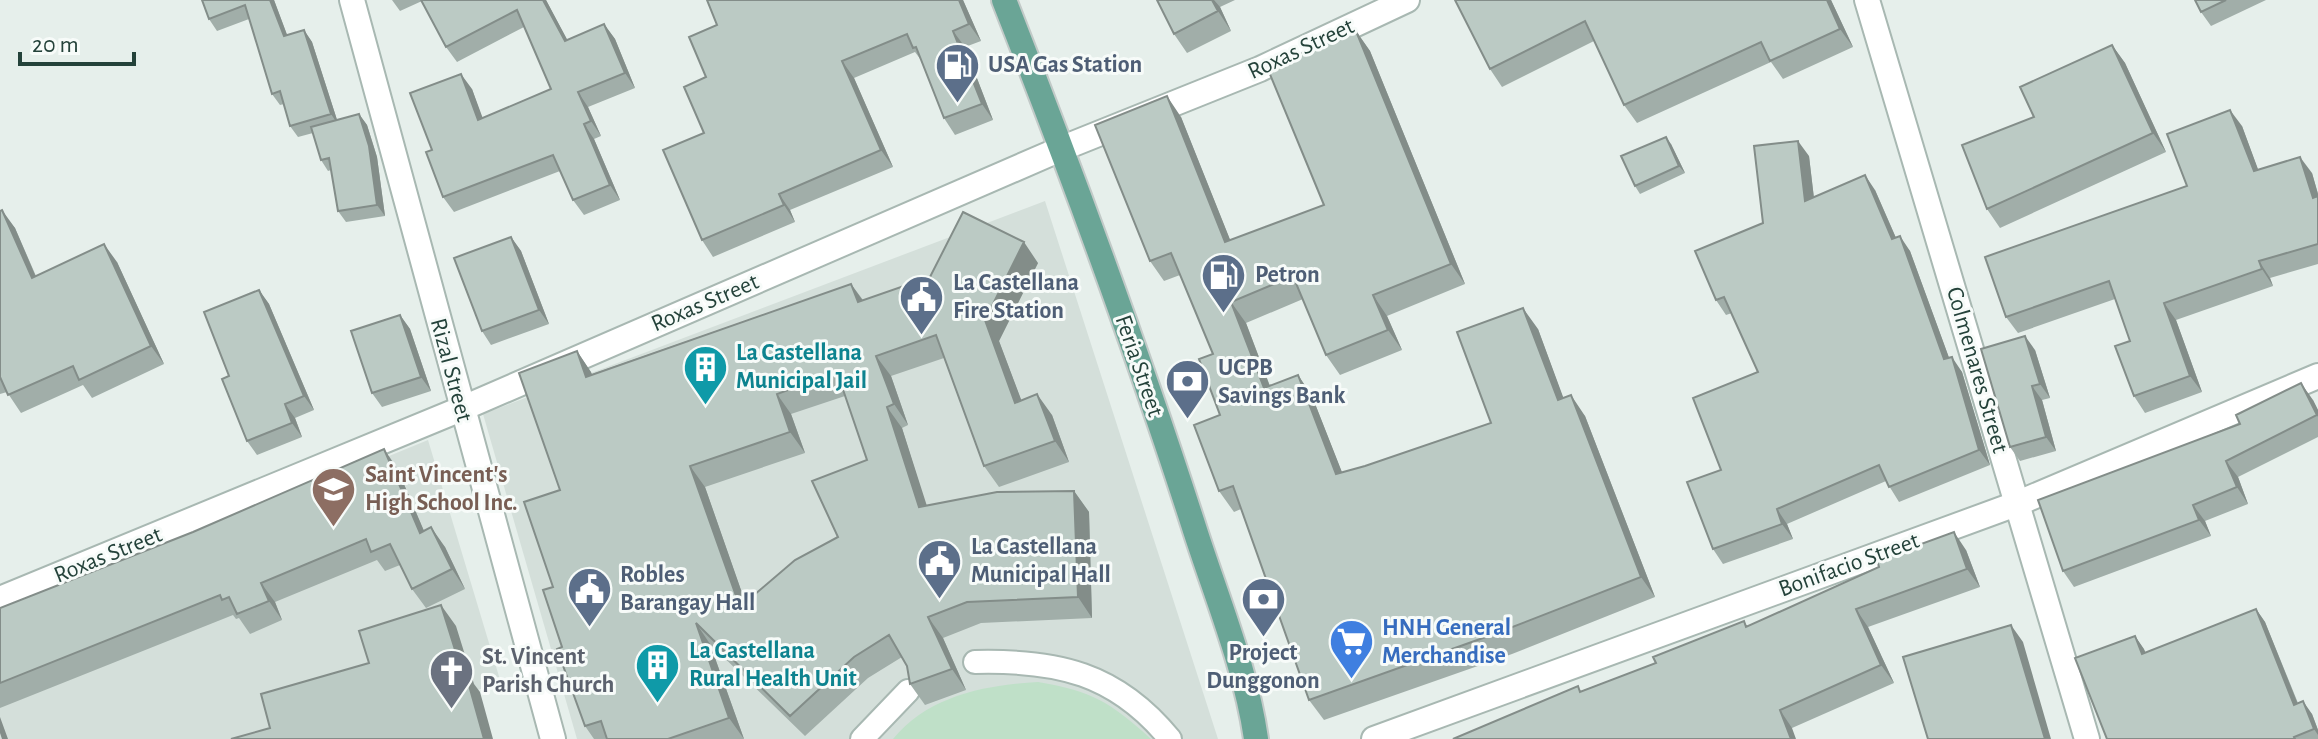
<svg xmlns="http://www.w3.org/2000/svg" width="2318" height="739" viewBox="0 0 2318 739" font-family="'Alegreya Sans',sans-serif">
  <rect width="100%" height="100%" fill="#e6efeb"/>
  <path fill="#d4dfda" d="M 1045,201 L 1218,739 L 577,739 L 483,414 Z
    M 428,440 L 501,683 L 311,739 L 0,739 L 0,616 Z"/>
  <path fill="#bfe0c8" d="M 1038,682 C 1092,691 1110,702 1151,739 L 893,739 C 928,696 985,685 1038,682 Z"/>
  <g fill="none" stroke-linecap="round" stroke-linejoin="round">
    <defs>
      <path id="service" d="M 975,662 C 1057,660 1116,673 1170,739
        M 862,739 L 908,691"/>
      <path id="minor" d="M 352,0 L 553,739
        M 1867,0 L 2087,739
        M 0,599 L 461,409 L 1063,148 L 1260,69 L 1407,0"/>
      <path id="tertiary" d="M 1374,739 L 2016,504 L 2318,376"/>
      <path id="primary" d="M 1004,0 C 1072,173 1136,347 1193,524 C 1215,594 1246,667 1256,739"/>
    </defs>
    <use href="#service" stroke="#a8b8b2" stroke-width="26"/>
    <use href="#minor" stroke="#a8b8b2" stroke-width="28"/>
    <use href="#tertiary" stroke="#a8b8b2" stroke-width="28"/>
    <use href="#primary" stroke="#c2cac8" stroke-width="28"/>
    <use href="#service" stroke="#fff" stroke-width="22"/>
    <use href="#minor" stroke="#fff" stroke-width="24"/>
    <use href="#tertiary" stroke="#fff" stroke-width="24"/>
    <use href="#primary" stroke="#6aa596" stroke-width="24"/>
  </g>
  <path fill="#a1aea9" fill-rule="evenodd" d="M 202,0 L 274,0 L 287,35 L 304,30 L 312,42 L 337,120 L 359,114 L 367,125 L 377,157 L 385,216 L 346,222 L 338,211 L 331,170 L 328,171 L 321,160 L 313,133 L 298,137 L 290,126 L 284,104 L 280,105 L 272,94 L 249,19 L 217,31 L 209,19 Z
    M 392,0 L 546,0 L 567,40 L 604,24 L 615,39 L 635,88 L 588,107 L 601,136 L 594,139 L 620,200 L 584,215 L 573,200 L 560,171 L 454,212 L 443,197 L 432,150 L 472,89 L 482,118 L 551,89 L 524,27 L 457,62 L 446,47 L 422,1 L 400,11 Z
    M 707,0 L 963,0 L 981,41 L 965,47 L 993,120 L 955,135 L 944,118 L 921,60 L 915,52 L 854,78 L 893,167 L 790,210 L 795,222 L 713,257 L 702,240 L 706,77 L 717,25 Z
    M 1157,0 L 1235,0 L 1220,7 L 1231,31 L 1187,53 L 1174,34 Z
    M 1455,0 L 1831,0 L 1853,47 L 1783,79 L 1771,62 L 1637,123 L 1624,105 L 1594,41 L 1502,87 L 1490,69 Z
    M 2195,0 L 2266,0 L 2211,26 L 2201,12 Z
    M 1356,31 L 1370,51 L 1465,284 L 1387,316 L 1402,350 L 1340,375 L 1326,355 L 1303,299 L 1246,323 L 1270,386 L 1298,375 L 1312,396 L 1342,473 L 1365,466 L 1491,423 L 1538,329 L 1563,398 L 1585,416 L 1655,597 L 1512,654 L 1324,720 L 1309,700 L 1241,509 L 1234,512 L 1219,491 L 1220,415 L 1213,354 L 1180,275 L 1164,281 L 1150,261 L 1181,117 L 1230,240 L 1324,205 Z
    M 2112,45 L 2125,63 L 2166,152 L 2000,228 L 1987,209 L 2034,117 Z
    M 2242,126 L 2258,170 L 2312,173 L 2318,194 L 2318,264 L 2270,278 L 2273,286 L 2176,320 L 2202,392 L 2145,413 L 2134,396 L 2130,341 L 2115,299 L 2018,333 L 2006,317 L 2187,186 Z
    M 1671,144 L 1685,173 L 1640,194 L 1635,186 Z
    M 1809,156 L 1814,198 L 1875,190 L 1896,238 L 1910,251 L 1949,358 L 1962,372 L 1990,465 L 1899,502 L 1886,481 L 1787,524 L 1793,539 L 1723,564 L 1713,549 L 1721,470 L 1758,372 L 1732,313 L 1726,315 L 1716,300 L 1763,223 Z
    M 0,211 L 15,228 L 36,276 L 117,262 L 164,364 L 92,398 L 83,385 L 21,413 L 7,392 L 0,394 Z
    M 511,237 L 521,251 L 549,324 L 491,345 L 482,331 Z
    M 1038,263 L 999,341 L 1021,400 L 1052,415 L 1069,462 L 999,487 L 984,466 L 944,358 L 891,376 L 908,425 L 902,428 L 926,506 L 1074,491 L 1089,512 L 1092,618 L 981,623 L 943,638 L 966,690 L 925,705 L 910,684 L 907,666 L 902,657 L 868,678 L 805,736 L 710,644 L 744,739 L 594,739 L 585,726 L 562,647 L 553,587 L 560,490 L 577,351 L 592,374 L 851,284 L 863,300 ZM 845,396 L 867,460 L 838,537 L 745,602 L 705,487 L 805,453 L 791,414 Z
    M 259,290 L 269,304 L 314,410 L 295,418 L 302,437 L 257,455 L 247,441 L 229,376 Z
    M 400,315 L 410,329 L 431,391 L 382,407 L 372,393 Z
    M 2035,350 L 2050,398 L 2042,400 L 2056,451 L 2020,461 L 2010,447 Z
    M 2313,400 L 2318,410 L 2318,437 L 2238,477 L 2248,504 L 2205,521 L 2211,536 L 2074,587 L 2063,571 Z
    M 397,468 L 424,531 L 445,547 L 465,589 L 426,608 L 412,589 L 400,565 L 385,571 L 377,560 L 275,602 L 282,620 L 250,634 L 239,618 L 236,619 L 233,615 L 0,708 L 0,608 Z
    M 1966,550 L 1980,587 L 1868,627 L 1894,683 L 1792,728 L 1581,691 L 1656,663 L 1744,621 L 1747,626 Z
    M 2256,609 L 2265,622 L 2298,703 L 2312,714 L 2318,730 L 2318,739 L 2107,739 L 2135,636 L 2146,653 Z"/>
  <path fill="#838d89" d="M 270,0 L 274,0 L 292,48 L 284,36 Z
    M 543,0 L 546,0 L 576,56 L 565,41 Z
    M 959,0 L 963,0 L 981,41 L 969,24 Z
    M 1212,0 L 1214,0 L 1220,7 L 1231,31 L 1218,11 Z
    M 1827,0 L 1831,0 L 1853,47 L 1840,29 Z
    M 604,24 L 615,39 L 635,88 L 625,73 Z
    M 304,30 L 312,42 L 339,126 L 331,114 Z
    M 953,31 L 965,47 L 993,120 L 982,104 Z
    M 1356,31 L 1370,51 L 1465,284 L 1451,264 Z
    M 2112,45 L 2125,63 L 2166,152 L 2153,133 Z
    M 842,61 L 854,78 L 893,167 L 881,150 Z
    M 461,74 L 472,89 L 489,135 L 478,120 Z
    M 578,92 L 588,107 L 601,136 L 591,121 Z
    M 1167,96 L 1181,117 L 1239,262 L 1225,242 Z
    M 2230,110 L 2242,126 L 2265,188 L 2254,171 Z
    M 359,114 L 367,125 L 377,157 L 385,216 L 377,205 Z
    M 584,124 L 594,139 L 620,200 L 610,185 Z
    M 1666,137 L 1671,144 L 1685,173 L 1679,166 Z
    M 1798,141 L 1809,156 L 1816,216 L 1805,201 Z
    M 2300,157 L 2312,173 L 2318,194 L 2318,205 L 2313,198 Z
    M 1865,175 L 1875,190 L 1903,254 L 1892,239 Z
    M 779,194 L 790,210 L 795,222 L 784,205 Z
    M 2,210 L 15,228 L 44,296 L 32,278 Z
    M 1900,236 L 1910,251 L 1955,374 L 1944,359 Z
    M 511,237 L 521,251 L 549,324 L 539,310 Z
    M 1024,242 L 1038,263 L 999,341 L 1030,423 L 1015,403 L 985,320 Z
    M 104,244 L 117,262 L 164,364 L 151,346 Z
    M 2259,261 L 2270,278 L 2273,286 L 2262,269 Z
    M 851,284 L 866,305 L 858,302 Z
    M 259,290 L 269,304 L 314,410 L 304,396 Z
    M 1373,295 L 1387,316 L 1402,350 L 1388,330 Z
    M 1231,302 L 1246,323 L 1278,408 L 1264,388 Z
    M 2164,303 L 2176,320 L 2202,392 L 2190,376 Z
    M 1523,308 L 1538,329 L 1572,421 L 1558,400 Z
    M 400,315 L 410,329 L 431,391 L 421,377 Z
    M 2025,336 L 2035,350 L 2050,398 L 2040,384 Z
    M 577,351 L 591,372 L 600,398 L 586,377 Z
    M 876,356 L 891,376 L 908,425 L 894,404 Z
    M 1952,357 L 1962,372 L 1990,465 L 1979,450 Z
    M 1298,375 L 1312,396 L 1351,495 L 1336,474 Z
    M 2301,383 L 2313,400 L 2318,410 L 2318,417 Z
    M 2032,386 L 2042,400 L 2056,451 L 2046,437 Z
    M 777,394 L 791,414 L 805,453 L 790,432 Z
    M 1037,394 L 1052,415 L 1069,462 L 1055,441 Z
    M 1571,395 L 1585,416 L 1655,597 L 1641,577 Z
    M 285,404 L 295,418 L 302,437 L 292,423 Z
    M 887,407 L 902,428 L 934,528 L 919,507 Z
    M 384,449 L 397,468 L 433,552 L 420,533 Z
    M 2226,461 L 2238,477 L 2248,504 L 2237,487 Z
    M 690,466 L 705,487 L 754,627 L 740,607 Z
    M 1074,491 L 1089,512 L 1092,618 L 1078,597 Z
    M 2193,505 L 2205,521 L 2211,536 L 2199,520 Z
    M 1777,509 L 1787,524 L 1793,539 L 1782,524 Z
    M 431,527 L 445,547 L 465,589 L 452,569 Z
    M 1954,532 L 1966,550 L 1980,587 L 1967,569 Z
    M 261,583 L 275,602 L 282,620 L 269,601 Z
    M 441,605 L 456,626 L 474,684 L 480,692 L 493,739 L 484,739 Z
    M 1856,609 L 1868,627 L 1894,683 L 1881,665 Z
    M 2256,609 L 2265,622 L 2303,717 L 2294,705 Z
    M 928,617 L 943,638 L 966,690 L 952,669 Z
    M 696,623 L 710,644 L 744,739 L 729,718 Z
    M 2011,625 L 2023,642 L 2051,739 L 2045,739 Z
    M 2135,636 L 2144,649 L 2151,667 L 2142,654 Z
    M 2303,701 L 2312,714 L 2318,730 L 2318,735 L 2314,729 Z
    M 1780,710 L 1792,728 L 1796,739 L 1791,739 Z
    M 0,717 L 8,739 L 2,739 L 0,733 Z"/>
  <path fill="#bbcac4" stroke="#838d89" stroke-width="2" fill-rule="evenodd" d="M 202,0 L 270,0 L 284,36 L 304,30 L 331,114 L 290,126 L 280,91 L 272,94 L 245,5 L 209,19 Z
    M 421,0 L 543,0 L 565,41 L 604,24 L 625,73 L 578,92 L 591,121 L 584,124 L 610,185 L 573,200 L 553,155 L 443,197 L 426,152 L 432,150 L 410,93 L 461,74 L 478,120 L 551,89 L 517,10 L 446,47 Z
    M 707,0 L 959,0 L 969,24 L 953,31 L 982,104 L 944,118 L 916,47 L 913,48 L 907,34 L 842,61 L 881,150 L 779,194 L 784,205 L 702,240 L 663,150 L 704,133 L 684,87 L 706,77 L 689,37 L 717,25 Z
    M 1157,0 L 1212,0 L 1218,11 L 1174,34 Z
    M 1455,0 L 1827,0 L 1840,29 L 1770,61 L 1761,42 L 1624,105 L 1585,21 L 1490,69 Z
    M 2195,0 L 2226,0 L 2201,12 Z
    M 1356,31 L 1451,264 L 1373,295 L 1388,330 L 1326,355 L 1293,276 L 1231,302 L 1264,388 L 1298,375 L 1336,474 L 1365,466 L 1491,423 L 1457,332 L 1523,308 L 1558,400 L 1571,395 L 1641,577 L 1497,633 L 1309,700 L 1233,486 L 1219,491 L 1194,425 L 1220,415 L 1199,359 L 1213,354 L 1171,253 L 1150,261 L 1095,125 L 1167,96 L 1225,242 L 1324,205 L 1267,67 Z
    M 2112,45 L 2153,133 L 1987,209 L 1962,145 L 2034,117 L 2020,87 Z
    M 2230,110 L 2254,171 L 2300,157 L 2313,198 L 2318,196 L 2318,244 L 2259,261 L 2262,269 L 2164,303 L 2190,376 L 2134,396 L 2115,346 L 2130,341 L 2109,281 L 2006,317 L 1985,257 L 2187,186 L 2167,134 Z
    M 359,114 L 369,146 L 377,205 L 338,211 L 329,158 L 321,160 L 311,127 Z
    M 1666,137 L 1679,166 L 1635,186 L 1621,156 Z
    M 1798,141 L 1805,201 L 1865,175 L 1892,239 L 1900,236 L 1944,359 L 1952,357 L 1979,450 L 1889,487 L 1879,465 L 1777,509 L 1782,524 L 1713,549 L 1687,482 L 1721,470 L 1693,398 L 1758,372 L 1724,297 L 1716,300 L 1695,251 L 1763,223 L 1754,146 Z
    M 2,210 L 32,278 L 104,244 L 151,346 L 79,380 L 73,366 L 8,395 L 0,377 L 0,211 Z
    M 963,212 L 1024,242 L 985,320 L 1015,403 L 1037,394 L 1055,441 L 984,466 L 936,335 L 876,356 L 894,404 L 887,407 L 919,507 L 997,492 L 1074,491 L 1078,597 L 967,602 L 928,617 L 952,669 L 910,684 L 907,666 L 889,635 L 854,657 L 790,716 L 696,623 L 729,718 L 668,739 L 607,739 L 601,721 L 585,726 L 557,649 L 562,647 L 543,590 L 553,587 L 524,502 L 560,490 L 519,373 L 577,351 L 586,377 L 851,284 L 858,302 L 930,277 ZM 837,372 L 867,460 L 812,481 L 838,537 L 795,560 L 740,607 L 690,466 L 790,432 L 777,394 Z
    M 511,237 L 539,310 L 482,331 L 454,258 Z
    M 259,290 L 304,396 L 285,404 L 292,423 L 247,441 L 222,379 L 229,376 L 204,312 Z
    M 400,315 L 421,377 L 372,393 L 351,331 Z
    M 2025,336 L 2040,384 L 2032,386 L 2046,437 L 2010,447 L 1981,349 Z
    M 2301,383 L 2317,415 L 2226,461 L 2237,487 L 2193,505 L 2199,520 L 2063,571 L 2038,500 L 2240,424 L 2236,415 Z
    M 384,449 L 420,533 L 431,527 L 452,569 L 412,589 L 390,544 L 371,552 L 366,539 L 261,583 L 269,601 L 237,614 L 229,597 L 222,600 L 220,595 L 0,683 L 0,608 L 193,532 Z
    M 1954,532 L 1967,569 L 1856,609 L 1881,665 L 1780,710 L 1791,739 L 1453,739 L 1578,686 L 1580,692 L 1656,663 L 1653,657 L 1744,621 L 1746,627 L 1879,567 L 1877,560 Z
    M 441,605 L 462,672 L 465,671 L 484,739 L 231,739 L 270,728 L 261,694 L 369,663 L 359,631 Z
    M 2256,609 L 2294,705 L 2303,701 L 2314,729 L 2294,737 L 2295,739 L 2107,739 L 2075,658 L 2135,636 L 2142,654 Z
    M 2011,625 L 2045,739 L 1928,739 L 1903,657 Z"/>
  <defs>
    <symbol id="fuel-pin" viewBox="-11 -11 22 30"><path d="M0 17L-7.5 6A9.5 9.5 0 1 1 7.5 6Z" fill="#5c6f8a" stroke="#f7fbf9"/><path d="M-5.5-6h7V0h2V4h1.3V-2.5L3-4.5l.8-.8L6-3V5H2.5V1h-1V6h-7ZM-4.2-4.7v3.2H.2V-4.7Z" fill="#fff"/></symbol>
    <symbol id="civic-pin" viewBox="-11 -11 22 30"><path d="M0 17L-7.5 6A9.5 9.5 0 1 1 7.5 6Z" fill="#5c6f8a" stroke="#f7fbf9"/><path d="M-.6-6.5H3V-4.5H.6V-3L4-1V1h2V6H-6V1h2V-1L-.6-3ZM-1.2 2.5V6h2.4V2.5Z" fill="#fff"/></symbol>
    <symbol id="building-pin" viewBox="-11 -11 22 30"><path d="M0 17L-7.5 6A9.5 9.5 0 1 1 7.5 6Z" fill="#0f9aa8" stroke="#f7fbf9"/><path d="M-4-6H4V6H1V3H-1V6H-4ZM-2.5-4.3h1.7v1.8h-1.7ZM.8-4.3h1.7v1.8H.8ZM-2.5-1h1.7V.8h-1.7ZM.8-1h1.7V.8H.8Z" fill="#fff"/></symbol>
    <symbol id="bank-pin" viewBox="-11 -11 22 30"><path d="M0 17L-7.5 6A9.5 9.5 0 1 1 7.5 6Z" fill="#5c6f8a" stroke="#f7fbf9"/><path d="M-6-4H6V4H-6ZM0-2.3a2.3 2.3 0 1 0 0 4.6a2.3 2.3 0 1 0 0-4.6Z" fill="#fff"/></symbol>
    <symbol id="school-pin" viewBox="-11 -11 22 30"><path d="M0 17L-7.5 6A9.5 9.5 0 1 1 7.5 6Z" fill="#8d6e63" stroke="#f7fbf9"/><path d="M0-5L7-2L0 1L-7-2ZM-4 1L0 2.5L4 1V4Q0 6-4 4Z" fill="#fff"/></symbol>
    <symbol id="supermarket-pin" viewBox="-11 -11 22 30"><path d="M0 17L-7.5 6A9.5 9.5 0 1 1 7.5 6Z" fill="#3f7fe0" stroke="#f7fbf9"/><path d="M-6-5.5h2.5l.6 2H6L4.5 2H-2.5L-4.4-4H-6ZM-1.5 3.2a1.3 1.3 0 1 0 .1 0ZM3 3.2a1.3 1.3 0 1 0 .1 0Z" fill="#fff"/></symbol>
    <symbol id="church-pin" viewBox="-11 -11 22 30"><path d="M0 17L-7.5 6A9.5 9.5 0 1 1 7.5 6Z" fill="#6b7280" stroke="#f7fbf9"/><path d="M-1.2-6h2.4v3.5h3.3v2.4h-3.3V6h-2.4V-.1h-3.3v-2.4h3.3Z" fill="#fff"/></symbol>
  </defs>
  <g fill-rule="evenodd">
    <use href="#fuel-pin" x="932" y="40" width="51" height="69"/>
    <use href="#fuel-pin" x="1198" y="250" width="51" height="69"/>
    <use href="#civic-pin" x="896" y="272" width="51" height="69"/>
    <use href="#building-pin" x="680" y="342" width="51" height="69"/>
    <use href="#bank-pin" x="1162" y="356" width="51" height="69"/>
    <use href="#school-pin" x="308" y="464" width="51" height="69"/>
    <use href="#civic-pin" x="914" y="536" width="51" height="69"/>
    <use href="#civic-pin" x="564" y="564" width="51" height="69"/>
    <use href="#bank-pin" x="1238" y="574" width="51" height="69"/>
    <use href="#supermarket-pin" x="1326" y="616" width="51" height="69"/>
    <use href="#building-pin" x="632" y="640" width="51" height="69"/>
    <use href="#church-pin" x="426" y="646" width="51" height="69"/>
  </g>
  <g text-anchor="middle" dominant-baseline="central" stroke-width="6" stroke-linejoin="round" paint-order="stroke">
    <g font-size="24" fill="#24423a" stroke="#f7fbf9">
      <text transform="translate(1301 49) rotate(-25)">Roxas Street</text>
      <text transform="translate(705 303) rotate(-23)">Roxas Street</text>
      <text transform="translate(1139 366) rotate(71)">Feria Street</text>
      <text transform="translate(451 370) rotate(75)">Rizal Street</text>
      <text transform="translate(1977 370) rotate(74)">Colmenares Street</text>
      <text transform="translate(108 555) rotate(-22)">Roxas Street</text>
      <text transform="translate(1849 565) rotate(-20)">Bonifacio Street</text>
    </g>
    <g font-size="24" font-weight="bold" fill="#4e5e75" stroke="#f7fbf9" text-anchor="start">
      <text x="988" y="65">USA Gas Station</text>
      <text x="1255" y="275">Petron</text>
      <text x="953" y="283">La Castellana<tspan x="953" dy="28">Fire Station</tspan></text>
      <text x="1218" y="368">UCPB<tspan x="1218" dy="28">Savings Bank</tspan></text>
      <text x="971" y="547">La Castellana<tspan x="971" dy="28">Municipal Hall</tspan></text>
      <text x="620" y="575">Robles<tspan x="620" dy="28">Barangay Hall</tspan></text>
      <text x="1263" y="653" text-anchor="middle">Project<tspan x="1263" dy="28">Dunggonon</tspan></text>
    </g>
    <g font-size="24" font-weight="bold" fill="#0d838f" stroke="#f7fbf9" text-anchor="start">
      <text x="736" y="353">La Castellana<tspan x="736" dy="28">Municipal Jail</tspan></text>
      <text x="689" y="651">La Castellana<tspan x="689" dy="28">Rural Health Unit</tspan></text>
    </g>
    <g font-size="24" font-weight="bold" fill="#785e54" stroke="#f7fbf9" text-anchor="start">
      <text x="365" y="475">Saint Vincent's<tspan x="365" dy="28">High School Inc.</tspan></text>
    </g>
    <g font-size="24" font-weight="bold" fill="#366cbe" stroke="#f7fbf9" text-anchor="start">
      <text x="1382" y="628">HNH General<tspan x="1382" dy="28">Merchandise</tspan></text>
    </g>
    <g font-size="24" font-weight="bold" fill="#5b616d" stroke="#f7fbf9" text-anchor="start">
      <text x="482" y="657">St. Vincent<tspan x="482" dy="28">Parish Church</tspan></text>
    </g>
  </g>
  <path d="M20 52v12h114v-12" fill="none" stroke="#24423a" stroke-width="4"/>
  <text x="32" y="52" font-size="24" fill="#24423a" stroke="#f7fbf9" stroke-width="6" paint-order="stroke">20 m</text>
</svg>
